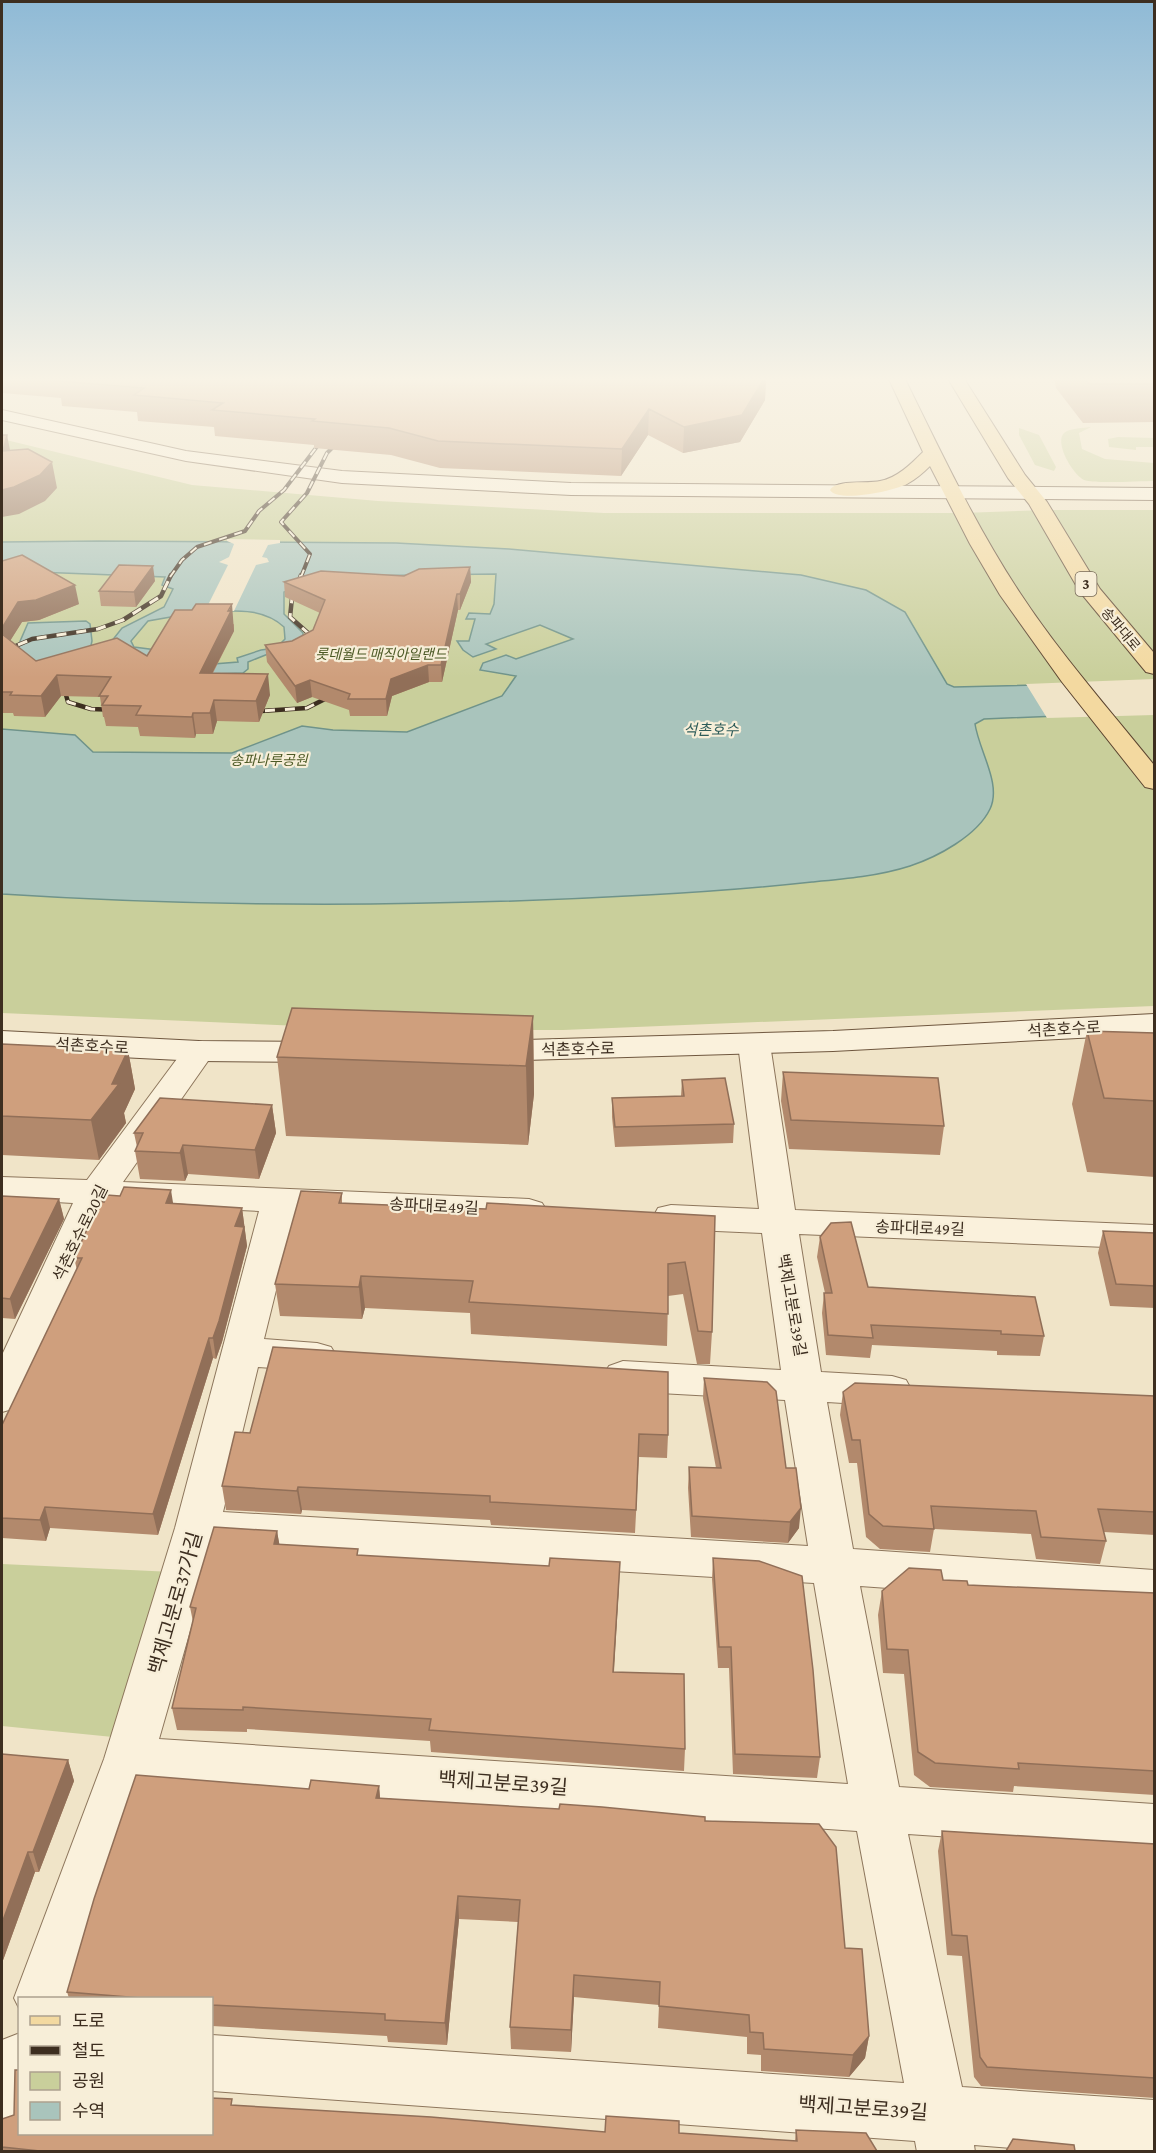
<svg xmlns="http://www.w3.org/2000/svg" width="1156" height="2153" viewBox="0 0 1156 2153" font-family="'Crimson Pro','Noto Sans KR',serif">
  <rect width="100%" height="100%" fill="#f0e4c8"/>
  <path fill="#c9cf9b" d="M 1091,427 L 1079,433 L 1082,449 L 1105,459 L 1154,463 L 1154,481 C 1140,481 1095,484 1084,480 C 1073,475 1054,443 1064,433 C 1070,428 1084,428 1091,427 Z
    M 1019,428 L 1039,435 L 1056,467 L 1054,471 L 1035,465 L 1019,435 Z
    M 1118,437 L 1154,438 L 1154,447 L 1136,447 L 1136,450 L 1109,447 L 1108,439 Z
    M 2,439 L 192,485 L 378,501 L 604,513 L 962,513 L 1047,510 L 1154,510 L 1154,1006 L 563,1030 L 392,1030 L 2,1013 Z
    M 2,1564 L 173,1572 L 113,1737 L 2,1726 Z"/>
  <path fill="#a9c4bc" stroke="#6f938a" stroke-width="1.5" fill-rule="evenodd" d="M 98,541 L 396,543 L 509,549 L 801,575 L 866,590 L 905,612 L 947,684 L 954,687 L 1154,682 L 1154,712 L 984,719 L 975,724 C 979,751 1002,784 990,809 C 977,836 937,857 910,866 C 879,876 845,879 812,882 C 757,888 703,892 647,895 C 432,907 217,908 2,894 L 2,729 L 75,735 L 93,752 L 232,753 L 302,726 L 333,730 L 407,732 L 502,696 L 516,676 L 480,670 L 483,663 L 506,655 L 516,659 L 573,639 L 540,625 L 486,644 L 496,649 L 473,657 L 463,650 L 457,641 L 469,641 L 475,619 L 466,619 L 469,613 L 490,614 L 494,604 L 496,574 L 339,576 L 284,592 L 284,614 L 303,633 L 303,640 L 248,662 L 248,669 L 243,673 L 185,675 L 111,642 L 122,628 L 164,607 L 173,589 L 162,585 L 165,577 L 11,571 L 2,573 L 2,542 ZM 205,611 C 233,611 262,607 284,627 L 285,639 L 276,648 L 261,650 L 237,658 L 238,662 L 188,666 L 157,650 L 134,647 L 131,641 L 148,621 Z
    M 86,621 L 90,624 L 92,641 L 89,655 L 2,669 L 14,655 L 28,623 Z"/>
  <path fill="#f0e4c8" d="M 227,539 L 280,540 L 280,543 L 268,545 L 262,557 L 267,558 L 269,562 L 256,565 L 234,611 L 205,611 L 228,565 L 219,562 L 229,557 L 234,544 L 227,541 Z
    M 1154,679 L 1154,715 L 1047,718 L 1026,684 Z"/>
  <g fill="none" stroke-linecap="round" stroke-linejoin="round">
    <defs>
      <path id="street" d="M 754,1034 L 765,1037 L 770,1044 L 795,1210 L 1154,1225 L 1154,1249 L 799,1234 L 821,1372 L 892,1376 L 906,1380 L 912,1391 L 906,1402 L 892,1406 L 827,1402 L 853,1549 L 1154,1570 L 1154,1607 L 860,1586 L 899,1787 L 1154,1804 L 1154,1851 L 908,1834 L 962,2087 L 1154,2100 L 1154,2152 L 1061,2152 L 974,2145 L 975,2152 L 917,2152 L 915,2141 L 212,2091 L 212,2035 L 904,2083 L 857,1831 L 145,1782 L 69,1998 L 20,1998 L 20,2010 L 14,1998 L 104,1759 L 175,1528 L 259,1211 L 109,1204 L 22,1397 L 16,1408 L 2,1412 L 2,1355 L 73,1203 L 2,1199 L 2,1177 L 87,1180 L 188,1044 L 199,1041 L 210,1044 L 215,1051 L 123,1182 L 529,1199 L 542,1203 L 547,1211 L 542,1219 L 529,1223 L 295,1213 L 264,1339 L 317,1343 L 331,1347 L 337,1357 L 331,1367 L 317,1371 L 258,1367 L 223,1512 L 808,1546 L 785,1400 L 623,1391 L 609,1386 L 603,1376 L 609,1366 L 623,1361 L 781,1370 L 762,1233 L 671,1229 L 658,1226 L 653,1217 L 658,1208 L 671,1205 L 759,1209 L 738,1044 L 743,1037 ZM 214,1547 L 814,1583 L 848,1784 L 159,1739 Z
        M 20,2033 L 20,2133 L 2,2140 L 2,2040 Z"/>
      <path id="secondary" d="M 2,410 L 186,451 L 342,471 L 571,483 L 1154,488 L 1154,500 L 571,495 L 342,483 L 186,461 L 2,420 Z
        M 1154,1014 L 1154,1034 L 833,1051 L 489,1061 L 478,1058 L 473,1051 L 478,1044 L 489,1041 L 833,1031 Z
        M 2,1031 L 199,1041 L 323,1042 L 334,1045 L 339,1052 L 334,1059 L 323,1062 L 199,1061 L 2,1051 Z"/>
      <path id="primary" d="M 888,377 L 904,377 C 940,450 975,525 1020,593 C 1060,654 1109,709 1154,765 L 1154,789 L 1145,787 L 1062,682 L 1000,595 L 970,544 L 930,466 C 923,473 916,479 907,484 C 894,491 838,503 830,490 C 837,479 867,484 880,481 C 897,478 911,464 923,452 Z
        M 947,377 L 963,377 L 1025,475 L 1047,502 L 1100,589 L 1154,653 L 1154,674 L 1146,672 L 1080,592 L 1029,504 L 1008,478 Z"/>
    </defs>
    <use href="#street" stroke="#8d765c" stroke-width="2"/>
    <use href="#secondary" stroke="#6f573f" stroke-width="2"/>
    <use href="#primary" stroke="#5b4430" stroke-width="2"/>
    <use href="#street" fill="#faf1dc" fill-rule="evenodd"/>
    <use href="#secondary" fill="#faf1dc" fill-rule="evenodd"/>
    <use href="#primary" fill="#f3d9a0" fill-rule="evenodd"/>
    <defs>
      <path id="rail-far1" d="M 170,577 L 182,560 L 197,547 L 245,531 L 259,511 L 284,490 L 325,436
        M 301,577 L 310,554 L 281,522 L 307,493 L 327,453 L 342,438"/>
      <path id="rail" d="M 301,575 L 292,598 L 290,617 L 308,633 L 323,639
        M 8,660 L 11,648 L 32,639 L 98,629 L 123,620 L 161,596 L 171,575
        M 62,681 L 68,702 L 91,709 L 119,710
        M 245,712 L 307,708 L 337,693"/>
    </defs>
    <use href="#rail-far1" stroke="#3d2e20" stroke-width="4"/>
    <use href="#rail" stroke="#3d2e20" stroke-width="4.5"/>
    <use href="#rail-far1" stroke="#f7eed8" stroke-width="2" stroke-dasharray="8" stroke-linecap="butt"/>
    <use href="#rail" stroke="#f7eed8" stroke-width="3" stroke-dasharray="10" stroke-linecap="butt"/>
  </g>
  <path fill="#b2896c" d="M 2,377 L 766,377 L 765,400 L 740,442 L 683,453 L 648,435 L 621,476 L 440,468 L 391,455 L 314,448 L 314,445 L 215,436 L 214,427 L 138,421 L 137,412 L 62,406 L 61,398 L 2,393 Z
    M 1054,377 L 1155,377 L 1155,422 L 1083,423 L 1056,388 Z
    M 2,561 L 79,604 L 39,620 L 22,622 L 10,641 L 36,661 L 147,656 L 234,624 L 234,631 L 213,673 L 270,695 L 259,722 L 217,721 L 213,734 L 196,734 L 195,738 L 140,736 L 138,727 L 106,726 L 104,717 L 103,717 L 100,697 L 61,696 L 45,717 L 14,716 L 13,713 L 2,713 Z
    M 470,567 L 471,582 L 460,610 L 458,610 L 442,682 L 429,682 L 392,696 L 387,716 L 350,716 L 349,710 L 312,697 L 297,703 L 267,662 L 265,645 L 292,641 L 313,630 L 320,613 L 285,597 L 284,582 L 404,576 Z
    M 155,581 L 136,607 L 101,606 L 99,591 Z
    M 533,1016 L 534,1094 L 528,1145 L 286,1136 L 277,1057 Z
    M 1087,1031 L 1155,1033 L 1155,1177 L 1087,1172 L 1072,1104 Z
    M 2,1044 L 128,1050 L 135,1089 L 124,1113 L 126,1123 L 99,1160 L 2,1155 Z
    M 783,1072 L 944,1126 L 940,1155 L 789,1149 L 781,1101 Z
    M 682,1080 L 734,1124 L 733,1143 L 615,1147 L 612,1117 L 612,1098 L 681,1096 Z
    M 272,1105 L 276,1133 L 259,1179 L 188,1174 L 185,1181 L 140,1179 L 135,1151 L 137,1147 L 134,1133 Z
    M 342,1193 L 342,1203 L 486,1209 L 715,1216 L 712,1332 L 710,1364 L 697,1364 L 683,1294 L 668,1296 L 667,1346 L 471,1334 L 470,1313 L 365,1308 L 362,1319 L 280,1316 L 275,1284 Z
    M 2,1196 L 59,1199 L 64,1219 L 15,1319 L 2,1318 Z
    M 173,1203 L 242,1208 L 247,1246 L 222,1342 L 216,1359 L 213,1358 L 158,1535 L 50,1528 L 46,1541 L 2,1538 L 2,1425 L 77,1270 L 74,1258 Z
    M 1103,1231 L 1155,1233 L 1155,1308 L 1110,1306 L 1098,1253 Z
    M 820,1237 L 868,1287 L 1044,1336 L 1040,1356 L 997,1355 L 997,1351 L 872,1345 L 870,1358 L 826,1355 L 822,1313 L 824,1293 L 825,1293 L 817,1257 Z
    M 273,1347 L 668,1435 L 667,1458 L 639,1457 L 635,1533 L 491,1525 L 490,1520 L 302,1510 L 301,1514 L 226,1510 L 222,1486 L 250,1433 Z
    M 704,1378 L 786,1468 L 799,1528 L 788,1543 L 691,1537 L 688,1488 L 689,1467 L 716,1468 L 703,1398 Z
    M 843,1392 L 1155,1396 L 1155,1535 L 1104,1532 L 1106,1541 L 1100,1564 L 1036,1559 L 1031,1534 L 934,1529 L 930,1552 L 880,1549 L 866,1537 L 857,1463 L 849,1463 L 840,1415 Z
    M 277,1531 L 279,1544 L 358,1555 L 619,1585 L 614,1672 L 685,1749 L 684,1771 L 431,1752 L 430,1741 L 247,1729 L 247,1732 L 177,1730 L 172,1708 L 193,1622 L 190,1607 Z
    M 713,1558 L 820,1757 L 817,1778 L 733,1774 L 729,1668 L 718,1668 L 712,1579 Z
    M 943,1580 L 968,1585 L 1155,1593 L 1155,1795 L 1014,1786 L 1013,1792 L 930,1787 L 914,1775 L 904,1674 L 883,1673 L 878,1615 L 882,1591 Z
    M 2,1754 L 68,1760 L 74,1781 L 39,1872 L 35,1872 L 2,1963 Z
    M 379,1786 L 380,1798 L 705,1821 L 845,1948 L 869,2036 L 865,2058 L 849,2077 L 761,2071 L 761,2055 L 747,2054 L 747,2037 L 658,2028 L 659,2005 L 574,1997 L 571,2052 L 511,2049 L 510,2027 L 518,1922 L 459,1919 L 447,2045 L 388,2042 L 387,2036 L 212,2026 L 212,1998 L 69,1998 L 67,1992 L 309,1789 Z
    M 942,1831 L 1155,1844 L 1155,2098 L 981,2086 L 974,2077 L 962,1956 L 947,1955 L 938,1851 Z
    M 233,2105 L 605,2132 L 679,2133 L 795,2141 L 796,2130 L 877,2151 L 2,2151 L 2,2119 L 20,2133 Z"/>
  <path fill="#916f58" d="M 765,377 L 766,377 L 765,400 L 740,442 L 683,453 L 684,427 Z
    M 649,409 L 648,435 L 621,476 L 622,449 Z
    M 7,435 L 12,460 L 3,451 Z
    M 52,462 L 57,488 L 45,501 L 19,514 L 2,517 L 2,490 Z
    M 153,566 L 155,581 L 136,607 L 134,592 Z
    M 470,567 L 471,582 L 460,610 L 460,594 Z
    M 75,585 L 79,604 L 39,620 L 22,622 L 3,652 L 2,645 L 2,628 L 18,602 Z
    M 457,594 L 458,610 L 442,682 L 441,665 Z
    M 232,604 L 234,631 L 202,693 L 200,673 Z
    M 428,665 L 429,682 L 392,696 L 387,716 L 386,699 L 391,679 Z
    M 268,674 L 270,695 L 259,722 L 256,701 Z
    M 57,675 L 61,696 L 45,717 L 41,696 Z
    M 310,680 L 312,697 L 297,703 L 295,686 Z
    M 214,700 L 217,721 L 213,734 L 210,713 Z
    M 193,713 L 196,734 L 195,738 L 192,717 Z
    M 533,1016 L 534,1094 L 528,1145 L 526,1066 Z
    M 128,1050 L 135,1089 L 124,1113 L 126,1123 L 99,1160 L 91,1120 L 112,1084 Z
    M 272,1105 L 276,1133 L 259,1179 L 255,1150 Z
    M 183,1145 L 188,1174 L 185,1181 L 180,1153 Z
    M 171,1190 L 174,1209 L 166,1203 Z
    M 59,1199 L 64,1219 L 15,1319 L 10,1299 Z
    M 242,1208 L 247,1246 L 222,1342 L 216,1359 L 213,1338 L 235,1226 Z
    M 361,1276 L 365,1308 L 362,1319 L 359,1287 Z
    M 209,1338 L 213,1358 L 158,1535 L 153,1514 Z
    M 298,1487 L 302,1510 L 301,1514 L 297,1491 Z
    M 45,1507 L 50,1528 L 46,1541 L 40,1520 Z
    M 801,1508 L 799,1528 L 788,1543 L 790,1522 Z
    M 277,1531 L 281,1553 L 274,1544 Z
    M 620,1562 L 619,1585 L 612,1694 L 613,1672 Z
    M 68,1760 L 74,1781 L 39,1872 L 33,1852 Z
    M 379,1786 L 381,1809 L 376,1798 Z
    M 28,1852 L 35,1872 L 2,1963 L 2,1923 Z
    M 458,1896 L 459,1919 L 447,2045 L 445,2023 Z
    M 574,1975 L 574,1997 L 571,2052 L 571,2030 Z
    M 869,2036 L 865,2058 L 849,2077 L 853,2055 Z"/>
  <path fill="#cf9f7d" stroke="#916f58" stroke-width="1.5" d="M 64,377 L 765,377 L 742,415 L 684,427 L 649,409 L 622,449 L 438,441 L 389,428 L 312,421 L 315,419 L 212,410 L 223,403 L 134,395 L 144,388 L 58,381 Z
    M 1083,377 L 1155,377 L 1155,384 L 1089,384 Z
    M 2,435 L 7,435 L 3,451 L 28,449 L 52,462 L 40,475 L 14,487 L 2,490 Z
    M 22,555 L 75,585 L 36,600 L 18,602 L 2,628 L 2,561 Z
    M 119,565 L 153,566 L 134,592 L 99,591 Z
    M 470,567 L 460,594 L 457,594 L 441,665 L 428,665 L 391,679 L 386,699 L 348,699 L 350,694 L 310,680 L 295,686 L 265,645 L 292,641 L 313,630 L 325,600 L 284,582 L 321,571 L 404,576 L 419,569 Z
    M 196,604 L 232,604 L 228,611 L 231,611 L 200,673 L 268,674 L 256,701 L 214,700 L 210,713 L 193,713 L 192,717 L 136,715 L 141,706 L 102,705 L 108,696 L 99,696 L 111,677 L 57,675 L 41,696 L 10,695 L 12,692 L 2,692 L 2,634 L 36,661 L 117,638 L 147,656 L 175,610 L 192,610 Z
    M 292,1008 L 533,1016 L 526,1066 L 277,1057 Z
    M 1087,1031 L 1155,1033 L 1155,1101 L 1104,1098 Z
    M 2,1044 L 128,1050 L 112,1084 L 119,1084 L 91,1120 L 2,1116 Z
    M 783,1072 L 938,1078 L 944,1126 L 791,1120 Z
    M 725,1078 L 734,1124 L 615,1127 L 612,1098 L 684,1096 L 682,1080 Z
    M 160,1098 L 272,1105 L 255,1150 L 183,1145 L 180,1153 L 135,1151 L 143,1133 L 134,1133 Z
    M 124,1187 L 171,1190 L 166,1203 L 242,1208 L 235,1226 L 244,1227 L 219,1321 L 213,1338 L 209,1338 L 153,1514 L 45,1507 L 40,1520 L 2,1518 L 2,1425 L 82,1258 L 74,1258 L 100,1201 L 104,1202 L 107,1195 L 120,1196 Z
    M 301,1191 L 342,1193 L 339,1203 L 486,1209 L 487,1203 L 715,1216 L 712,1332 L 698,1331 L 685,1262 L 668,1264 L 668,1314 L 469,1302 L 473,1281 L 361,1276 L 359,1287 L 275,1284 Z
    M 2,1196 L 59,1199 L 10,1299 L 2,1298 Z
    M 851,1222 L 868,1287 L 1035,1297 L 1044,1336 L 1001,1334 L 1001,1331 L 871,1325 L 873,1338 L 828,1335 L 824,1293 L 832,1293 L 820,1237 L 831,1223 Z
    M 1103,1231 L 1155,1233 L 1155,1286 L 1116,1284 Z
    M 273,1347 L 668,1372 L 668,1435 L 639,1434 L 636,1510 L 490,1502 L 490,1496 L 298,1487 L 297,1491 L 222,1486 L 235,1432 L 250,1433 Z
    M 704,1378 L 767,1382 L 776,1391 L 786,1468 L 796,1468 L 801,1508 L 790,1522 L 692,1516 L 689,1467 L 721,1468 Z
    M 855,1383 L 1155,1396 L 1155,1512 L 1098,1509 L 1106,1541 L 1041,1537 L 1036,1511 L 931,1506 L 934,1529 L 883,1526 L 869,1514 L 860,1440 L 852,1440 L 843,1392 Z
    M 214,1527 L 277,1531 L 274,1544 L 358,1549 L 357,1555 L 549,1566 L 550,1558 L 620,1562 L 613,1672 L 684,1674 L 685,1749 L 429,1730 L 431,1719 L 243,1707 L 243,1710 L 172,1708 L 196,1608 L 190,1607 Z
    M 713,1558 L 759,1561 L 802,1576 L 813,1670 L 820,1757 L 735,1754 L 731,1647 L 719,1647 Z
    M 909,1568 L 941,1570 L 943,1580 L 967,1581 L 968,1585 L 1155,1593 L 1155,1771 L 1018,1763 L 1019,1769 L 935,1763 L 918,1752 L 908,1650 L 887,1649 L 882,1591 Z
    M 2,1754 L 68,1760 L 33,1852 L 28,1852 L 2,1923 Z
    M 136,1775 L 309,1789 L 311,1780 L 379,1786 L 376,1798 L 559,1809 L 560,1804 L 602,1807 L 705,1817 L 705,1821 L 819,1824 L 836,1847 L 845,1948 L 862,1949 L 869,2036 L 853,2055 L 764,2049 L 763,2033 L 750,2032 L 749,2015 L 659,2006 L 660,1982 L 574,1975 L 571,2030 L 510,2027 L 520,1900 L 458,1896 L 445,2023 L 385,2020 L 385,2014 L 212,2005 L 212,1998 L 141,1998 L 67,1992 L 94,1899 Z
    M 942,1831 L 1155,1844 L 1155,2078 L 987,2067 L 980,2057 L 967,1936 L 952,1935 Z
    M 15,2070 L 20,2070 L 20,2133 L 212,2133 L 212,2098 L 232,2099 L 231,2105 L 431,2117 L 605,2132 L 606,2116 L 679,2121 L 679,2133 L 797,2141 L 796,2130 L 866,2133 L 877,2151 L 40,2151 L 2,2147 L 2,2119 L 14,2115 Z
    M 1013,2139 L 1074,2145 L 1075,2151 L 1006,2151 Z"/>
  <linearGradient id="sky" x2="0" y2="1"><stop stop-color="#8fbad6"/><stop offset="0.56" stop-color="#f8f3e6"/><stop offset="1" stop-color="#f8f3e6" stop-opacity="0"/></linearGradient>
  <rect width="1156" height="678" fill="url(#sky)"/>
  <g text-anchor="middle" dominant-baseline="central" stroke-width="4.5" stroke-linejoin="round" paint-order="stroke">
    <g font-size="14" fill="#3d2e20" stroke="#f7eed8">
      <text transform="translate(1121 629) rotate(50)">송파대로</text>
    </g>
    <g font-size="14" font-style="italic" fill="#4d5a26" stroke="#f7eed8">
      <text x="381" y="654">롯데월드 매직아일랜드</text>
      <text x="269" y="760">송파나루공원</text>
    </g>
    <rect fill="#f7eed8" stroke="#756857" stroke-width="1.5" x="1075.5" y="572" width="21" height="24" rx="4.5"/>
    <g font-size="15" font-weight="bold" fill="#3d2e20">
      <text x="1086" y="584">3</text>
    </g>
    <g font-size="15" font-style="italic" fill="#2f5d5a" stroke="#f7eed8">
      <text x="711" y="730">석촌호수</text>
    </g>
    <g font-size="16" fill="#3d2e20" stroke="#f7eed8">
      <text transform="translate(1064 1029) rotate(-3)">석촌호수로</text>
      <text transform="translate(92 1046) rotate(3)">석촌호수로</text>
      <text transform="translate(578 1049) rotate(-1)">석촌호수로</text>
      <text transform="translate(434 1206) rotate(3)">송파대로49길</text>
      <text transform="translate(920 1228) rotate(2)">송파대로49길</text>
      <text transform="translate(80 1233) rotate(-64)">석촌호수로20길</text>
      <text transform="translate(792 1305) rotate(80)">백제고분로39길</text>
    </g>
    <g font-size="20" fill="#3d2e20" stroke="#f7eed8">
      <text transform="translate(175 1603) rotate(-74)">백제고분로37가길</text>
      <text transform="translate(503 1783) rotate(4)">백제고분로39길</text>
      <text transform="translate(863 2108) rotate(4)">백제고분로39길</text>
    </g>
  </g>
  <rect width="1156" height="2153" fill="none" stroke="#3d2e20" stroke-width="6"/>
  <rect x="18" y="1997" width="195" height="138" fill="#f7eed8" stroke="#ada18e" stroke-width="1.5"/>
  <rect x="30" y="2016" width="30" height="9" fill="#f3d9a0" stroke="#ada18e" stroke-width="1.5"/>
  <text x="72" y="2027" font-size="18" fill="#3d2e20">도로</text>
  <rect x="30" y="2046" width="30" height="9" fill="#3d2e20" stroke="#ada18e" stroke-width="1.5"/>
  <text x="72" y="2057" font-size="18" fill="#3d2e20">철도</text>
  <rect x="30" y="2072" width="30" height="18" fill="#c9cf9b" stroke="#ada18e" stroke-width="1.5"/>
  <text x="72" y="2087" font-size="18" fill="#3d2e20">공원</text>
  <rect x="30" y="2102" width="30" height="18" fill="#a9c4bc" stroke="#ada18e" stroke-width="1.5"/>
  <text x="72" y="2117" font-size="18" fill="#3d2e20">수역</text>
</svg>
